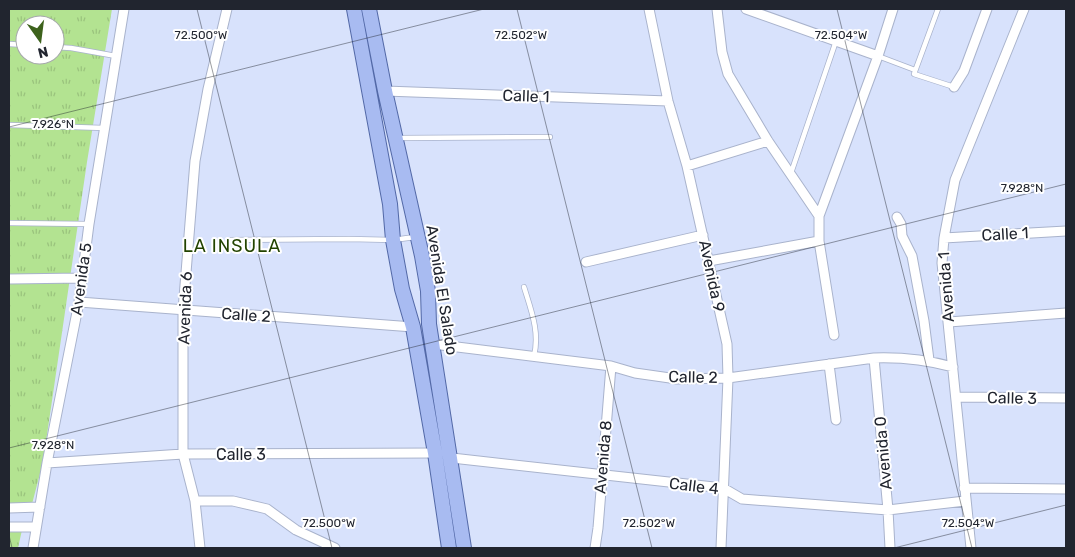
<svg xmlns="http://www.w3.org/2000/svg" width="1075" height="557" viewBox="0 0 1075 557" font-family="Rubik,sans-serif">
  <defs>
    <pattern id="grass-tufts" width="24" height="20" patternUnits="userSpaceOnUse" patternTransform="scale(1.25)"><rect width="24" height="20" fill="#b3e391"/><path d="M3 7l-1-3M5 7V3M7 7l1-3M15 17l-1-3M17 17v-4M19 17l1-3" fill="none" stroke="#9ac37d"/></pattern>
  </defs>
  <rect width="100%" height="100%" fill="#d8e2fc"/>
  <path fill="url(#grass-tufts)" fill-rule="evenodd" d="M 9,9 L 112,9 L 87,162 L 43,462 L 32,504 L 9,504 ZM 25,25 L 55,25 L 55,55 L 25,55 Z
    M 9,530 L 22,530 L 18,548 L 9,548 Z"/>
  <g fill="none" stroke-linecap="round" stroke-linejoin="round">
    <defs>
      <path id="lane" d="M 938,9 L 914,74 L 954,87
        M 10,44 L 25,45
        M 55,47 L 71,48 L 116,56
        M 878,56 L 915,70
        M 9,125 L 105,128
        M 399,138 L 550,137
        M 791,173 L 836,41
        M 9,223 L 89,224
        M 229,240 L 349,239 L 393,240 L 415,237
        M 524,287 C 531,310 540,332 534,356"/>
      <path id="street" d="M 649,9 L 668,101 L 687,166 L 727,344 L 728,378 L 721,548
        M 717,9 L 722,52 L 728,74 L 768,141 L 819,216
        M 746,9 L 878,56
        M 954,87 L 964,71 L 987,9
        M 385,91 L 668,101
        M 687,166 L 768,141
        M 897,217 L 901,224 L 902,236 L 912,256 L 924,321 L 929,360
        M 944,238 L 1066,231
        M 709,261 L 819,241
        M 586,262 L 703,235
        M 9,279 L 82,278
        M 79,302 L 413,327
        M 949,322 L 1066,313
        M 834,335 L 819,241 L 819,216 L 878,56 L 893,9
        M 433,344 L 611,366 L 635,373 L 677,379 L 728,378 L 874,358 C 902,357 927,360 953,367
        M 874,358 L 888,510 L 890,548
        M 829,364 L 836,420
        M 957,397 L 1066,398
        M 452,458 L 723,488 L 742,499 L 888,510 L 965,501
        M 47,463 L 183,454 L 435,453
        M 964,488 L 1066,489
        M 195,501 L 233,501 L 267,509 L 296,530 L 335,548
        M 9,508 L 40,507
        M 9,527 L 36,527
        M 33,548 L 47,463 L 79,302 L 89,224 L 124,9
        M 200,548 L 195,501 L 183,454 L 183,310 L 195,161 L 208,89 L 227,9
        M 595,548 L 598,528 L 611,366
        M 971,548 L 942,263 L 944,238 L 955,180 L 1024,9"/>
      <path id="primary" d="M 354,9 L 390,204 L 393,240 L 402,289 L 413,327 L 435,453 L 449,548
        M 369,9 L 385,91 L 422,256 L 428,291 L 429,324 L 464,548"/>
    </defs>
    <use href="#lane" stroke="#a9b3cc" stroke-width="6"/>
    <use href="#street" stroke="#a9b3cc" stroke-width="11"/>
    <use href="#primary" stroke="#5369a7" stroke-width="16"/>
    <use href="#lane" stroke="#fff" stroke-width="4.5"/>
    <use href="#street" stroke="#fff" stroke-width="9"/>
    <use href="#primary" stroke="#a8bbf1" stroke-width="14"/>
  </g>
  <path fill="none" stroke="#21252f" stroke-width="1" stroke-opacity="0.45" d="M 197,9 L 332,548M 517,9 L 652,548M 837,9 L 972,548M 9,127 L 484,9M 9,448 L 1066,184M 9,535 L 12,548M 894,548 L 1066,505"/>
  <g text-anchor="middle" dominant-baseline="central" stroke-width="4" stroke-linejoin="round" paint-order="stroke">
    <g font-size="16" fill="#21252f" stroke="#fff">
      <text transform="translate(526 96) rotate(2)">Calle 1</text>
      <text transform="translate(1005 234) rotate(-3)">Calle 1</text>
      <text transform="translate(712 276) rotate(78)">Avenida 9</text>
      <text transform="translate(81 279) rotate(-82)">Avenida 5</text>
      <text transform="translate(946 287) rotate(-94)">Avenida 1</text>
      <text transform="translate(442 290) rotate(81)">Avenida El Salado</text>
      <text transform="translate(185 308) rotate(-88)">Avenida 6</text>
      <text transform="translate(246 315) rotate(4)">Calle 2</text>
      <text transform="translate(693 377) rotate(1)">Calle 2</text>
      <text transform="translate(1012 398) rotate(1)">Calle 3</text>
      <text transform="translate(883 453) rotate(-95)">Avenida 0</text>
      <text x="241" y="454">Calle 3</text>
      <text transform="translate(603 457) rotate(-85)">Avenida 8</text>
      <text transform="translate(694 486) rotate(7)">Calle 4</text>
    </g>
    <g font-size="18" letter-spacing="1" fill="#224300" stroke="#fff">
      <text x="232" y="246">LA INSULA</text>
    </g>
  </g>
  <g font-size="12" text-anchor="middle" fill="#21252f" stroke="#fff" stroke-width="4" stroke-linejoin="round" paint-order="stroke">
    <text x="201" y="39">72.500°W</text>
    <text x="521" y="39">72.502°W</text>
    <text x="841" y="39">72.504°W</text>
    <text x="53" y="128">7.926°N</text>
    <text x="1022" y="192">7.928°N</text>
    <text x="53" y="449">7.928°N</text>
    <text x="329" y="527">72.500°W</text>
    <text x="649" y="527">72.502°W</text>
    <text x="968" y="527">72.504°W</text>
  </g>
  <rect width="1075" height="557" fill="none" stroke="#21252f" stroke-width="20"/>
  <g transform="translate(40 40) rotate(166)"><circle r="24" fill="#ffffff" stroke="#a6a8ac"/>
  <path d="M0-4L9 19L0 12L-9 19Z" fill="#3d621c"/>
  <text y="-8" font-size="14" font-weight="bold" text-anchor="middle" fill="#21252f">N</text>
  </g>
</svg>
